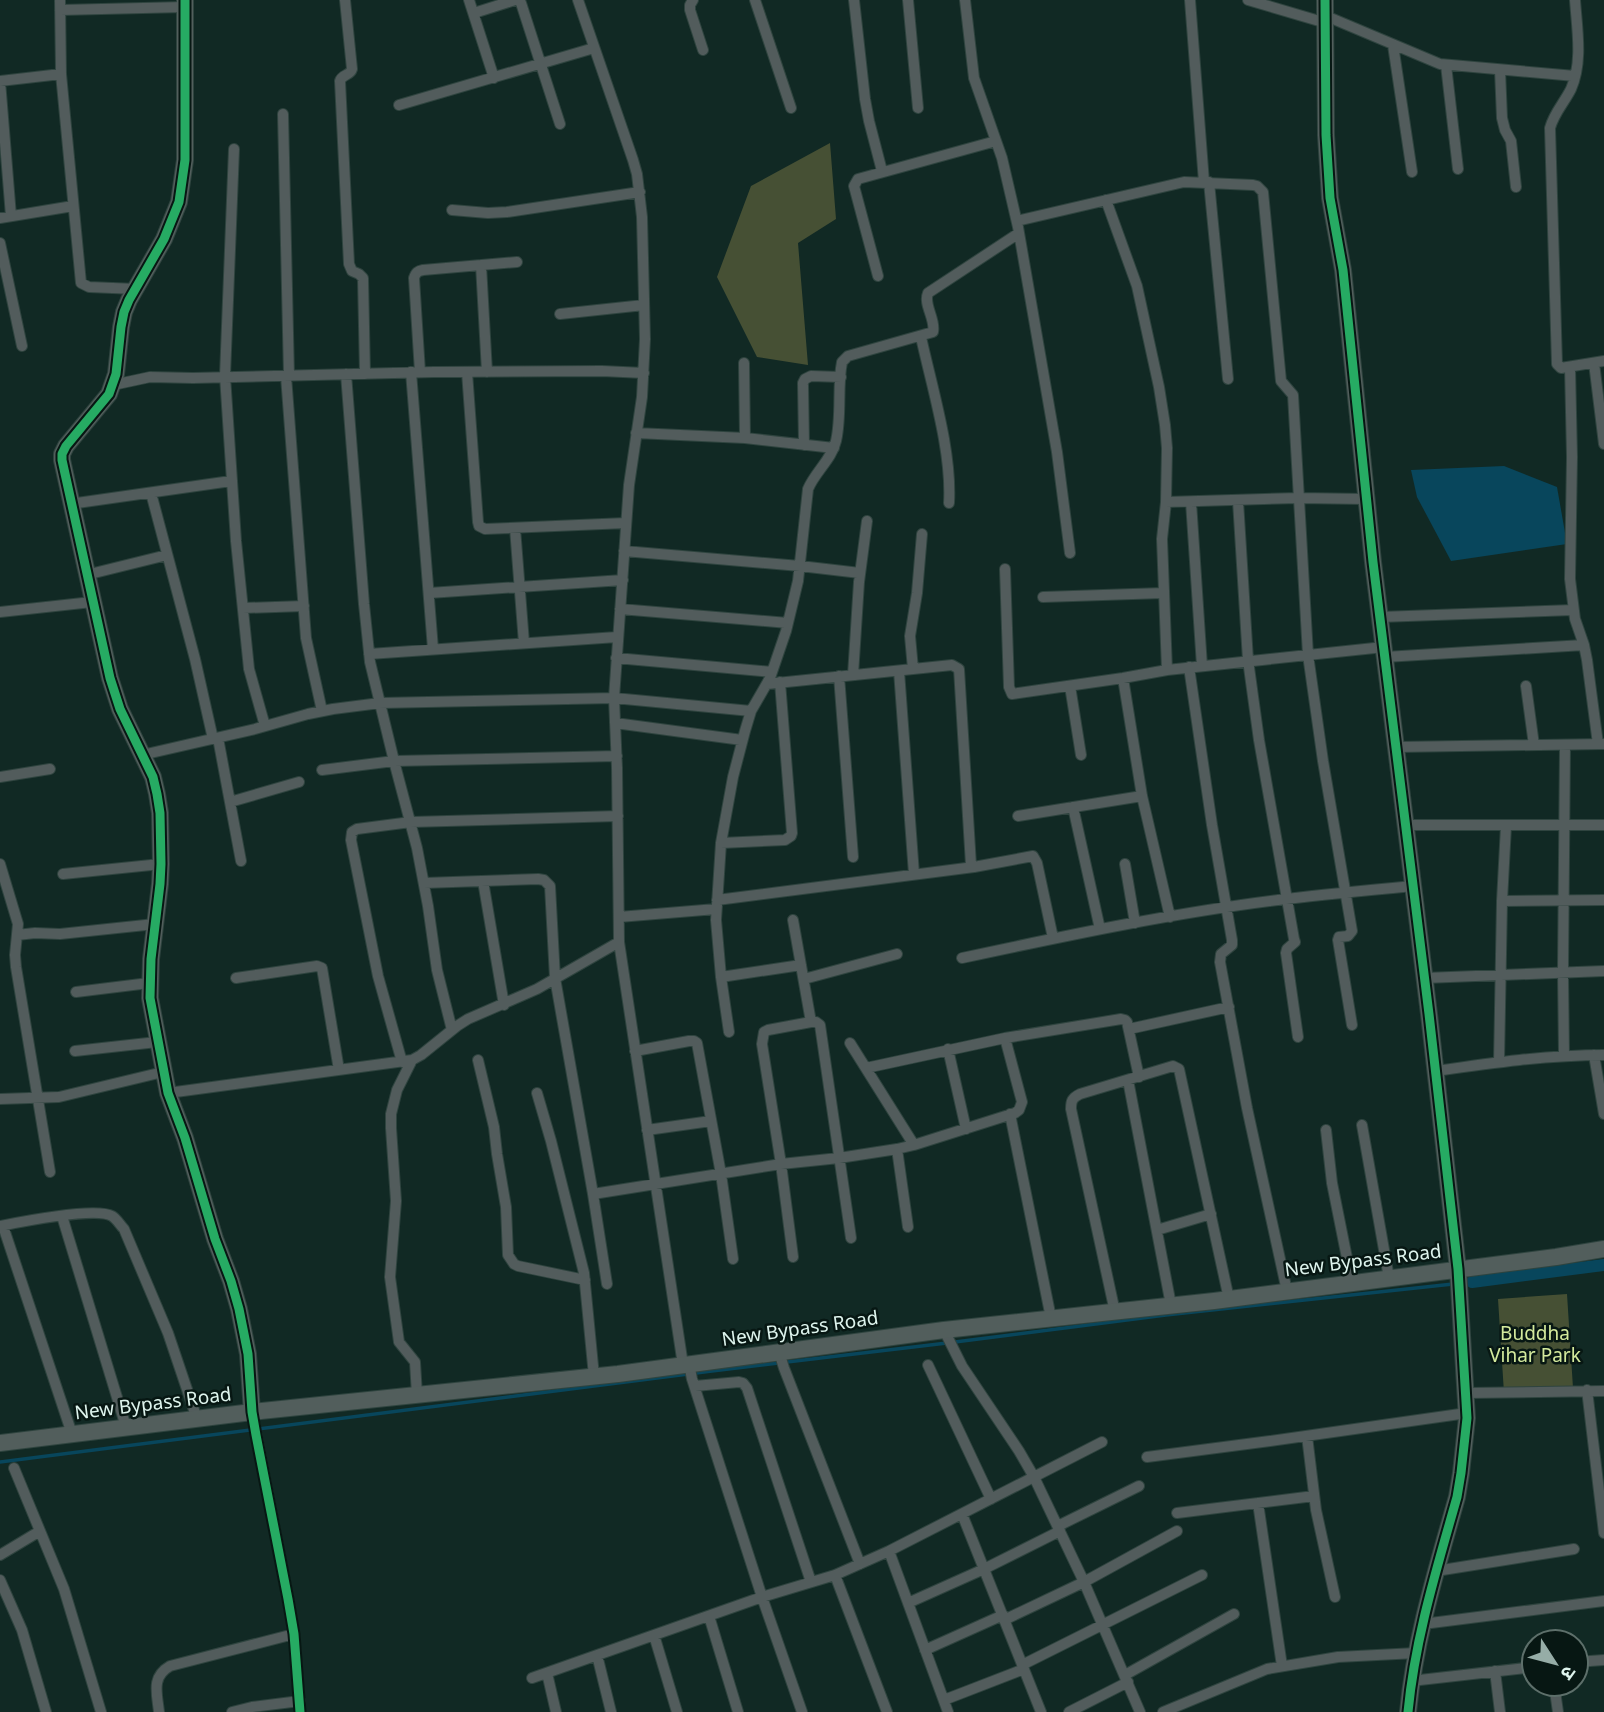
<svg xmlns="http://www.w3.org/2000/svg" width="1604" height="1712" viewBox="0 0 1604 1712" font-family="'Noto Sans','Noto Sans Devanagari',sans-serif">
  <rect width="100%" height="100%" fill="#112924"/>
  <path fill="#465034" d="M 830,143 L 836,219 L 798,243 L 808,365 L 757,357 L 717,277 L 751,186 Z
    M 1567,1294 L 1573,1388 L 1504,1393 L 1498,1299 Z"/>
  <path fill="#08465c" d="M 1504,466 L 1557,487 L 1567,544 L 1451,561 L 1417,497 L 1411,470 Z"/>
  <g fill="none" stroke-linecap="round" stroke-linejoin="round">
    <path stroke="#08465c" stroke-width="3.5" d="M 955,1342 L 1166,1315 L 1453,1284
      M 0,1462 L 712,1371 L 947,1343"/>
    <path stroke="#08465c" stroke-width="12" d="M 1472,1282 L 1604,1265"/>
    <defs>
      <path id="street" d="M 60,0 L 61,74 L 81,283 L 89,287 L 136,289
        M 345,0 L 352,69 C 350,76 342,74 340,81 L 349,264 L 352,271 L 359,274 L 363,278 L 365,374
        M 469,0 L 494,78
        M 518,0 L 521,3 L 560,124
        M 578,0 L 633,160 L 637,174 L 642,217 L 645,339 L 642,397 L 629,485 L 614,698 L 617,768 L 619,942 L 683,1365
        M 693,0 L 690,5 L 690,10 L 703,50
        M 755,0 L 791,108
        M 854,0 L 865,99 L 869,121 L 882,171
        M 908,0 L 918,108
        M 965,0 L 974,78 L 1002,158 L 1018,227 L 1057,452 L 1070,553
        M 1190,0 L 1204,182
        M 1248,0 L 1326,23
        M 1575,0 C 1577,29 1583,62 1571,89 C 1564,103 1554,113 1550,128 L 1557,364 L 1561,368 L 1604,361
        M 60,10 L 185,7
        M 474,13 L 515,0
        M 1326,16 L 1440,64 L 1575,76
        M 1393,45 L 1412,172
        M 1446,65 L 1458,169
        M 1500,70 L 1502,118 L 1505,130 L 1511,141 L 1516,187
        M 0,81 L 11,216
        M 0,81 L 61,74
        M 399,105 L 594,48
        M 283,114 L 289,376
        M 234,149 L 225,376 L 236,541 L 249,669 L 265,726
        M 1209,182 L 1228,379
        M 1106,200 L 1137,286 L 1159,387 L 1165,425 L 1167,448 L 1166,502 L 1162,539 L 1167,670
        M 452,210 L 488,213 L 507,212 L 640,192
        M 0,218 L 73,206
        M 1017,221 L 1184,182 L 1253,185 L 1257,186 L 1263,192 L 1281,381 L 1293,395 L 1308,655 L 1323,761 L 1352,931 L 1348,936 L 1339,937 L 1338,940 L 1352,1025
        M 0,243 L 22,346
        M 481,265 L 487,372
        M 878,276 L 854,186 L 858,179 L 996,141
        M 560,314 L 644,305
        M 921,337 C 932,388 952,451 949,503
        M 744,363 L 745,438
        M 1594,363 L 1604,444
        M 1570,367 L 1572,457 L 1570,579 L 1575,619 L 1584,645 L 1587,660 L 1598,744
        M 411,372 L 433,649
        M 420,372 L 414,278 C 416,272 418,271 423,270 L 517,262
        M 467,372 L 478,522 L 479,526 L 485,529 L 626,523
        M 346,374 L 364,604 L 370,662 L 394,761 L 417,848 L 428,906 L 437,970 L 452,1030
        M 286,376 L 306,638 L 322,711
        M 113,385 L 150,377 L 193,378 L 434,372 L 602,371 L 644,373
        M 636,433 L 745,438 L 834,448
        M 804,445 L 803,383 L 805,379 L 811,376 L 841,377
        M 151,493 L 195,659 L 213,739
        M 1238,501 L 1248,660 L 1259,740 L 1294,939 L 1295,942 L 1287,949 L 1286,953 L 1298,1037
        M 1166,502 L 1298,498 L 1366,499
        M 1191,502 L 1202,666
        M 70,504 L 231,481
        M 515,528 L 524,643
        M 624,551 L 800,566 L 860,573
        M 1005,569 L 1009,687 L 1012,694 L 1123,678 L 1167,670 L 1384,647
        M 86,575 L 167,555
        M 429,593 L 623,580
        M 1043,597 L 1163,593
        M 243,608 L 304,606
        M 620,609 L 788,623
        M 0,612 L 92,602
        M 1380,617 L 1573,610
        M 369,654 L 617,637
        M 1385,657 L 1584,645
        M 616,658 L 772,672
        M 1189,667 L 1212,825 L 1232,940 L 1232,945 L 1221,954 L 1220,962 L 1247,1108 L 1287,1291
        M 913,669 L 910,636 L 917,593 L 922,534
        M 899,671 L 914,874
        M 853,675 L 859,582 L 867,521
        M 839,676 L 853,857
        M 1123,678 L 1142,796 L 1170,917
        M 767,684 L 952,665 L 959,669 L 971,865 L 974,867 L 1033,856 L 1037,863 L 1053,938
        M 1070,686 L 1081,755
        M 1526,686 L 1534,745
        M 615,723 L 742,740
        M 218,738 L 241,861
        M 1396,747 L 1603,744
        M 142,755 L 255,729 L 308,714 L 333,709 L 380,703 L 614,698 L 751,711
        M 322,770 L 394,761 L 617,756
        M 0,777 L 50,769
        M 230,802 L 299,782
        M 1073,807 L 1100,929
        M 1018,816 L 1142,796
        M 1406,825 L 1604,825
        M 721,843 L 785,840 L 791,836 L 792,833 L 780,682
        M 0,864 L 18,924 L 15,955 L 16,967 L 50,1172
        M 1125,864 L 1135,923
        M 63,874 L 161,864
        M 483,881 L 504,1005
        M 424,883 L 538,879 L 544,880 L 550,886 L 555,978 L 593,1194 L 607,1284
        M 717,900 L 974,867
        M 1502,901 L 1604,900
        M 619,917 L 716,909
        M 793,920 L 811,1022
        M 17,935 L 35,933 L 60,934 L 155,924
        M 962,958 C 1069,935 1177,912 1286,899 C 1329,894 1371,890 1413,886
        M 721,977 L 801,965
        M 236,978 L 317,966 L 322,968 L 339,1070
        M 1425,978 L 1604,971
        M 804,979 L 897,954
        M 76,992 L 149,983
        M 1129,1029 L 1229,1007
        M 729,1032 L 721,977 L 716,920 L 721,843 L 733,777 L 745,731 L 751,711 L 770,678 L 786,631 L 798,581 L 808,489 C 815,472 832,459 836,441 C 842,415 837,387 842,362 L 848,356 L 933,332 C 936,319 923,305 928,293 L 1019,233
        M 850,1043 L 914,1145
        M 948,1049 L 966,1129
        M 75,1051 L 157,1042
        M 635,1051 L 689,1041 L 694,1041 L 697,1043 L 721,1174 L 733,1259
        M 1594,1055 L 1604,1114
        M 1564,1056 L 1563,972 L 1565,745
        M 412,1060 L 397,1090 L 391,1114 L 391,1128 L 396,1201 L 390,1277 L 399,1342 L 415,1362 L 417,1395
        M 478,1060 L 494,1127 L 497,1154 L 506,1207 L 508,1255 L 514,1264 L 518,1266 L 585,1280
        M 402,1062 L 378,976 L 351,840 L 352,832 L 357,829 L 411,822 L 618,816
        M 1499,1062 L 1502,901 L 1506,826
        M 866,1068 L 1005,1038 L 1121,1019 L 1125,1020 L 1127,1022 L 1139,1077
        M 1436,1071 C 1491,1063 1548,1055 1604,1055
        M 1128,1080 L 1171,1305
        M 168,1093 L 412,1060 L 421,1055 L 457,1026 L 468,1019 L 537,989 L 619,942
        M 537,1093 L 551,1141 L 584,1273 L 594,1376
        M 0,1099 L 59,1097 L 163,1072
        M 1010,1114 L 1051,1318
        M 1362,1125 L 1389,1278
        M 647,1130 L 711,1121
        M 1326,1130 L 1332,1183 L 1352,1283
        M 897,1149 L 908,1227
        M 593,1194 L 781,1164 L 839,1158 L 897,1149 L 914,1145 L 1015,1113 L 1019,1110 L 1022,1102 L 1005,1038
        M 62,1216 L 126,1427
        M 0,1226 C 20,1222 96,1207 112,1216 C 117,1219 120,1225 124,1229 L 168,1333 L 197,1419
        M 3,1226 L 72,1434
        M 1157,1230 L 1211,1214
        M 793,1257 L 781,1164 L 762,1044 L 764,1032 L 768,1030 L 811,1022 L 816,1022 L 820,1025 L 851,1238
        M 1115,1312 L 1071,1109 C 1071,1101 1072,1098 1080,1094 L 1173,1066 L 1179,1069 L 1229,1299
        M 944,1330 L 962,1366 L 1019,1451 L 1034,1477 L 1084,1582 L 1140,1712
        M 779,1352 L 784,1368 L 860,1564
        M 689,1364 L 692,1379 L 762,1597 L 802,1712
        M 928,1365 L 991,1499
        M 695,1386 L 739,1382 L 743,1383 L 747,1388 L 811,1582
        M 1587,1390 L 1604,1533
        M 1466,1393 L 1604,1391
        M 252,1412 L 288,1599 L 294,1634 L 300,1712
        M 1307,1436 L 1316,1510 L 1335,1597
        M 1147,1457 L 1270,1441 L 1467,1413
        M 14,1468 L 64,1589 L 101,1712
        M 1258,1503 L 1282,1666
        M 1177,1513 L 1314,1496
        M 962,1514 L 1041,1712
        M 1058,1526 L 1139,1486
        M 889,1551 L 948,1712
        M 0,1555 L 40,1531
        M 1436,1571 L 1574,1549
        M 835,1575 L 887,1712
        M 0,1580 L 22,1630 L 46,1712
        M 908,1603 L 984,1569 L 1060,1531
        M 709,1616 L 738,1712
        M 1004,1620 L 1084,1582 L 1177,1531
        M 1423,1624 L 1604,1601
        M 654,1635 L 677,1712
        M 925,1650 L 1003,1615
        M 597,1655 L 611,1712
        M 1576,1662 L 1604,1660
        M 1022,1665 L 1202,1575
        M 1495,1671 L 1500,1712
        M 547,1673 L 556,1712
        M 1125,1675 L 1234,1614
        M 532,1678 L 762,1597 L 835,1575 L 889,1551 L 1102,1442
        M 1411,1681 L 1534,1667
        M 1554,1684 L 1558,1712
        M 944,1700 L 1024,1669
        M 159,1712 C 157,1693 151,1677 170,1666 L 294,1634
        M 232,1712 L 252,1707 L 300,1701
        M 1069,1712 L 1128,1682
        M 1163,1712 L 1267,1669 L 1338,1657 L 1416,1653"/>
      <path id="secondary" d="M 185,0 L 185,160 L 179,202 L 164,239 L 129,300 L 124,312 L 121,327 L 116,374 L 109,394 L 66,446 L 62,454 L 62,460 L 110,678 L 120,709 L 153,777 L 157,794 L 160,813 L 161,864 L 160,884 L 151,959 L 150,998 L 168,1093 L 185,1138 L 215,1239 L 231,1281 L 239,1309 L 248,1354 L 252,1412
        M 1325,0 L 1326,135 L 1330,198 L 1343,270 L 1373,562 L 1429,1014 L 1458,1269 L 1467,1418 L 1461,1473 L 1457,1497 C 1437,1568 1415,1638 1408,1712
        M 0,1443 L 252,1412 L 618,1374 L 944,1330 L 1214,1301 L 1556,1257 L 1604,1249"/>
    </defs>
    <use href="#street" stroke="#2f443f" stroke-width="12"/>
    <use href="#secondary" stroke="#2f443f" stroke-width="18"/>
    <use href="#street" stroke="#525c5c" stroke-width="10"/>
    <use href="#secondary" stroke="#525e5c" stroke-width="16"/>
    <defs>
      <path id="cycleway" d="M 185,0 L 185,160 L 179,202 L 164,239 L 129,300 L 124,312 L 121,327 L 116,374 L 109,394 L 66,446 L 62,454 L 62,460 L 110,678 L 120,709 L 153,777 L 157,794 L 160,813 L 161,864 L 160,884 L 151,959 L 150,998 L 168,1093 L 185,1138 L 215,1239 L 231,1281 L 239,1309 L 248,1354 L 252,1412 L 256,1435 L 288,1599 L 294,1634 L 300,1712
        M 1325,0 L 1326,135 L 1330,198 L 1343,270 L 1373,562 L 1429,1014 L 1458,1269 L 1467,1418 L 1461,1473 L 1457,1497 C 1437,1568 1415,1638 1408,1712"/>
    </defs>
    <use href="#cycleway" stroke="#071713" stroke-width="13"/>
    <use href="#cycleway" stroke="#26ab63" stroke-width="9"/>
  </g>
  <g text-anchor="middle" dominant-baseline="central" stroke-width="5" stroke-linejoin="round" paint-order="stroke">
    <g font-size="19" fill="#def4ed" stroke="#071713">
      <text transform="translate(1363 1260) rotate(-7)">New Bypass Road</text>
      <text transform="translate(800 1328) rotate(-8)">New Bypass Road</text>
      <text transform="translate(153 1403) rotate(-7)">New Bypass Road</text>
    </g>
    <g font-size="19" fill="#d4ea9d" stroke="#071713">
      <text x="1535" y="1333">Buddha<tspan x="1535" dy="22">Vihar Park</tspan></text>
    </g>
  </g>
  <g transform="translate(1555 1663) rotate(126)"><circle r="33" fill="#071713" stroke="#5d6f6a" stroke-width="2"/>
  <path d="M0-5L12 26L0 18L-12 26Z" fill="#96ada7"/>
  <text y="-10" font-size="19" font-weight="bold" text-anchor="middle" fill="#def4ed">उ</text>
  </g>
</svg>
